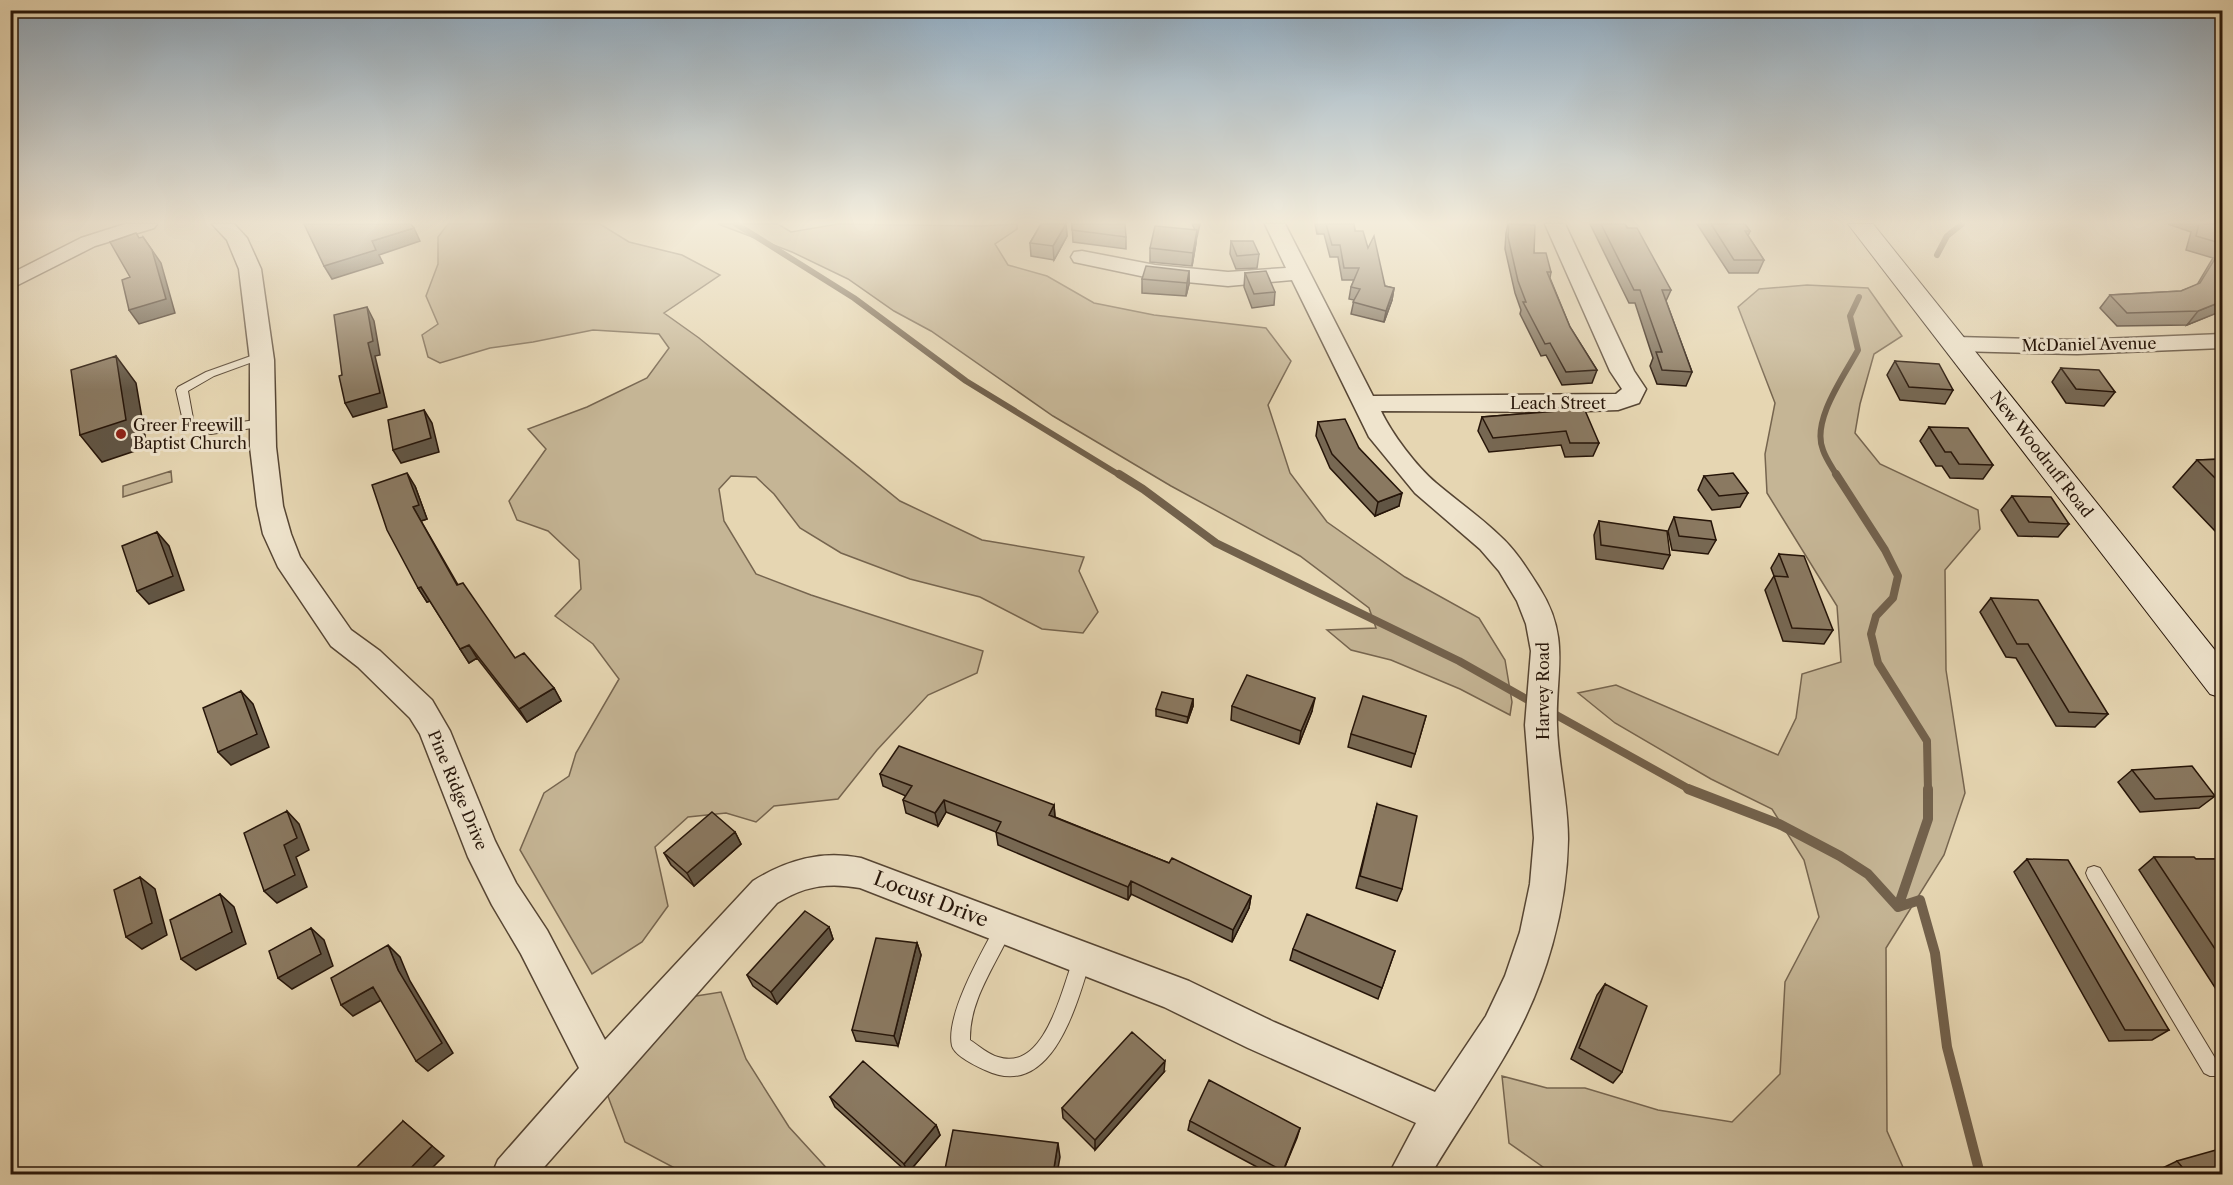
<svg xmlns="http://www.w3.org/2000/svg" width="2233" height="1185" viewBox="0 0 2233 1185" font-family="'Libre Caslon Text',serif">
  <rect width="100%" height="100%" fill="#e6d6b2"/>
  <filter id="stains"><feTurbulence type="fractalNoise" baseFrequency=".00333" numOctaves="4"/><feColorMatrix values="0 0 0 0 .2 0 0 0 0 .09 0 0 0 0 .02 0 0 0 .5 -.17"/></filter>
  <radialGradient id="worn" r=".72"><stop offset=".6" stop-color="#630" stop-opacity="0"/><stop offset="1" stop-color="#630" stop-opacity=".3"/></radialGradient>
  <path fill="#c5b595" stroke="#76654f" stroke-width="1.5" d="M 448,224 L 600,224 L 629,242 L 682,255 L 720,275 L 664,313 L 699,338 L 900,501 L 982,540 L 1084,557 L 1079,571 L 1098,612 L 1083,633 L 1042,629 L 980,597 L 910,579 L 841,553 L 800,528 L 774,494 L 756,477 L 731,476 L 719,489 L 724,521 L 756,574 L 811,595 L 983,651 L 977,673 L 928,695 L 877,750 L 838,799 L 774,806 L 756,822 L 726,813 L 688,817 L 655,847 L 668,906 L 642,942 L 592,974 L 520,850 L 544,793 L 569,776 L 576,753 L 619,679 L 593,644 L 555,616 L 581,589 L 579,560 L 548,531 L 517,520 L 509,501 L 546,449 L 528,429 L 587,407 L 647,378 L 669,348 L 659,334 L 593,330 L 533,342 L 490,348 L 440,363 L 428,357 L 422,335 L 438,324 L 426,296 L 438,264 L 438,237 Z
    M 718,224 L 778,224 L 791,232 L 838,224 L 981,226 L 1017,224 L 1017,229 L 995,244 L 1008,265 L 1047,276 L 1094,303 L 1154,315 L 1266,328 L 1291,361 L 1268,405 L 1290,473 L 1327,522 L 1405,577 L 1479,618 L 1505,660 L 1512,702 L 1510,715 L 1460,689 L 1391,660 L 1351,650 L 1327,630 L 1376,628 L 1369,608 L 1300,556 L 1171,486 L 1053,416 L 931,331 L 894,311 L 848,279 L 792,252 Z
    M 1807,285 L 1868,288 L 1902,336 L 1874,354 L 1860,404 L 1855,433 L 1880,464 L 1978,510 L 1980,529 L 1945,570 L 1946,670 L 1965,793 L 1944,855 L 1886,948 L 1887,1131 L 1906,1174 L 1553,1174 L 1509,1143 L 1502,1076 L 1547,1088 L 1585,1088 L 1658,1110 L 1732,1122 L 1780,1074 L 1785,982 L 1819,917 L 1804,860 L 1772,809 L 1711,779 L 1615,723 L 1578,693 L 1616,685 L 1778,755 L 1796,718 L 1802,674 L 1841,662 L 1837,606 L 1767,493 L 1765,454 L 1775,403 L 1738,307 L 1759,289 Z
    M 171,471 L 172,482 L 123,497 L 123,486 Z
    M 721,992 L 746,1059 L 789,1127 L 832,1174 L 686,1174 L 625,1142 L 606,1091 L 690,997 Z"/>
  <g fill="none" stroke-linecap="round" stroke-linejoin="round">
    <path stroke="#72614c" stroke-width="6" d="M 736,224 L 854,298 L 966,381 L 1121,476
      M 1937,255 L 1947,236 L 1962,224
      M 1837,476 C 1832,467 1826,459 1823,450 C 1811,421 1844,376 1858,350 L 1850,316 L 1859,297"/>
    <path stroke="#72614c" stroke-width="8" d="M 1119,474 L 1143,489 L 1216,543 L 1459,661 L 1535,704
      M 1836,474 L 1885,550 L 1898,576 L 1893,598 L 1876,616 L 1871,634 L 1878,663 L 1927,741 L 1928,790
      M 1549,711 L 1691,790"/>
    <path stroke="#72614c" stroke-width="10" d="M 1688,789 L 1779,824 L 1840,856 L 1868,874 L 1898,907
      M 1898,907 L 1928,819 L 1928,789
      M 1898,907 L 1920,900 L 1935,953 L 1947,1047 L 1980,1174"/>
    <defs>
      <path id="lane" d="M 262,352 L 266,353 L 266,357 L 214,376 L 188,391 L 194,424 L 211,426 L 263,419 L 267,420 L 269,423 L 267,426 L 211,434 L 185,430 L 176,390 L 178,387 L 206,372 Z
        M 2094,866 L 2100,868 L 2215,1058 L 2222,1058 L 2222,1076 L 2210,1076 L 2204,1073 L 2088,878 L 2086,873 L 2088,868 Z
        M 1004,920 L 1010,922 L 1012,928 C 997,964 969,999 970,1040 C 979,1046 988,1054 998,1057 C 1047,1073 1063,982 1076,952 L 1082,950 L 1088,952 L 1091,958 C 1077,1004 1052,1102 985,1070 C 976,1066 955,1056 952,1046 C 945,1015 983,950 998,922 Z"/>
      <path id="street" d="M 125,224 L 157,224 L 154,228 L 95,246 L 10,289 L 10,274 L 81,238 Z
        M 212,224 L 234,224 L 247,238 L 261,269 L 274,360 L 276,447 L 283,506 L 291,534 L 300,557 L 351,630 L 380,651 L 432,700 L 450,731 L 495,841 L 516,883 L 547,930 L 605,1040 L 753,881 C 787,860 821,850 861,858 L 1189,981 L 1274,1022 L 1435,1092 L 1486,1016 L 1505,976 L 1520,932 L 1530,884 L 1534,838 L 1525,725 L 1531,651 L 1526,624 L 1517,601 L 1499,571 L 1480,549 L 1415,493 L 1369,437 L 1292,280 L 1228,286 L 1155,279 L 1074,262 L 1071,257 L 1074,252 L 1082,251 L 1155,265 L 1228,272 L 1286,268 L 1265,224 L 1285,224 L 1373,396 L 1616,394 L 1622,389 L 1610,371 L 1545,224 L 1565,224 L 1634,371 L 1646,389 L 1639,403 L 1618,410 L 1557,412 L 1381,411 C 1392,434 1416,466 1436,483 C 1456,500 1479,516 1499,535 C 1516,550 1528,570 1540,589 C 1571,639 1555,673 1557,726 C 1558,763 1568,801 1568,839 C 1567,909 1546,982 1512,1043 C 1487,1088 1457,1130 1431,1174 L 1389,1174 L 1416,1123 L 1248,1048 L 1164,1007 L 860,888 C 828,882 804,886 777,903 L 538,1174 L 492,1174 L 498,1160 L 579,1068 L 521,954 L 492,905 L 468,857 L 420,734 L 410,718 L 358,667 L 331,646 L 278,567 L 263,534 L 257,506 L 250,447 L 250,360 L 239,269 L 227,240 Z
        M 2222,334 L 2222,348 L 2077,354 L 1956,351 L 1948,349 L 1944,344 L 1948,339 L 1956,337 L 2077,340 Z"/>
      <path id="secondary" d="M 1848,224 L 1873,224 L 2222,659 L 2222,698 L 2210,694 Z"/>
    </defs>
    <use href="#lane" stroke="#564533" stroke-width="2"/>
    <use href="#street" stroke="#564533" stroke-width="3"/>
    <use href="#secondary" stroke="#261509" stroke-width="2"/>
    <use href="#lane" fill="#efe4cd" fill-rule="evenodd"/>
    <use href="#street" fill="#efe4cd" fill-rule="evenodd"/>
    <use href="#secondary" fill="#efe4cd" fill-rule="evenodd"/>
  </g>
  <path fill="#776853" stroke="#261509" stroke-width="1.5" d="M 1041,224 L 1066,224 L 1067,236 L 1054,260 L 1031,256 L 1030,243 Z
    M 1072,224 L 1126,237 L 1126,249 L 1073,242 Z
    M 1192,224 L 1200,224 L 1197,237 L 1197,235 L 1196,243 L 1192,266 L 1150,262 L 1150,248 L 1195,230 Z
    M 1315,224 L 1354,224 L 1355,231 L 1368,248 L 1385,286 L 1394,288 L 1392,300 L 1384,322 L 1351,314 L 1354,300 L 1349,299 L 1351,287 L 1354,280 L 1342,280 L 1338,257 L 1330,257 L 1324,234 L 1317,234 Z
    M 1508,224 L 1529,224 L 1534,253 L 1551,272 L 1550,278 L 1570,327 L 1597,370 L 1592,383 L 1562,385 L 1546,355 L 1541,356 L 1520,314 L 1521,310 L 1515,293 L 1505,249 L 1506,233 Z
    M 1590,224 L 1625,224 L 1671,290 L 1666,301 L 1692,372 L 1686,386 L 1657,384 L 1650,366 L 1653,358 L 1635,303 L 1629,303 Z
    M 1697,224 L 1745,224 L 1750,231 L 1748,236 L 1764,260 L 1758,273 L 1729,273 Z
    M 2168,224 L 2223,224 L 2223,310 L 2187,325 L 2117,326 L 2100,308 L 2110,295 L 2181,291 L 2197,285 L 2213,258 L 2186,250 L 2191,232 Z
    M 1231,241 L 1259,254 L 1257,268 L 1236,269 L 1230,254 Z
    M 1189,271 L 1189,284 L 1186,296 L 1142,293 L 1142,279 Z
    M 1245,273 L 1275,292 L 1274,305 L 1252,308 L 1244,287 Z
    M 1895,361 L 1953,390 L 1945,404 L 1900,400 L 1887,375 Z
    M 2061,368 L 2115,392 L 2104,406 L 2066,403 L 2052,382 Z
    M 1556,408 L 1599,443 L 1593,456 L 1565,457 L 1561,445 L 1489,452 L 1478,431 L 1482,417 L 1555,411 Z
    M 1318,422 L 1359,448 L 1399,506 L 1375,516 L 1330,468 L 1316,436 Z
    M 1929,427 L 1993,465 L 1983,479 L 1950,478 L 1942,466 L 1936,466 L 1920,441 Z
    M 2223,459 L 2223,532 L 2216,532 L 2173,487 L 2197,460 Z
    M 1704,476 L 1748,493 L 1740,507 L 1712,510 L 1698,490 Z
    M 415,486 L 427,519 L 421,521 L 458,585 L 515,658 L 554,688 L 561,701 L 527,722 L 477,658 L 469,663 L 430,601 L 427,602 L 418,588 Z
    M 2012,496 L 2069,524 L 2058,537 L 2018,536 L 2001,510 Z
    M 1674,517 L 1716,540 L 1708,554 L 1672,550 L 1668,531 Z
    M 1599,521 L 1670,555 L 1663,569 L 1596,559 L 1594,535 Z
    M 1779,554 L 1833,630 L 1824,644 L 1783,641 L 1765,590 L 1774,576 L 1771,568 Z
    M 1991,598 L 2108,714 L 2095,727 L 2056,726 L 2016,658 L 2006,657 L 1980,612 Z
    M 1193,699 L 1193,706 L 1187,723 L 1156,716 L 1156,709 Z
    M 1232,706 L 1312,711 L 1299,744 L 1231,720 Z
    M 1426,716 L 1411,767 L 1348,747 L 1351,734 Z
    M 2132,770 L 2215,796 L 2199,808 L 2140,812 L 2118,782 Z
    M 880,774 L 1054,805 L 1055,817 L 1251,896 L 1249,908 L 1232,942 L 1131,894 L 1128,900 L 998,845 L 996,832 L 946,812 L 938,826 L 906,813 L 903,800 L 906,796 L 883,786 Z
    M 1377,804 L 1402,889 L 1397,901 L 1356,888 Z
    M 735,832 L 741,844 L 694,886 L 671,865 L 664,853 Z
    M 2154,857 L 2196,859 L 2223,859 L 2223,1000 L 2139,870 Z
    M 2027,859 L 2169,1030 L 2152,1040 L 2109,1041 L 2014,872 Z
    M 829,927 L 833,939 L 777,1004 L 753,986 L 747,975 Z
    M 917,943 L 921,955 L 898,1046 L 856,1041 L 852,1030 Z
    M 1293,949 L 1395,951 L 1378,999 L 1290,960 Z
    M 1605,984 L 1622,1072 L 1613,1083 L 1571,1059 L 1597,995 Z
    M 1164,1072 L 1095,1150 L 1063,1118 L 1062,1108 Z
    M 830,1097 L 936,1125 L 940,1135 L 908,1173 L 835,1107 Z
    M 1190,1121 L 1300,1128 L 1282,1174 L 1270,1174 L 1188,1130 Z
    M 2177,1161 L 2223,1174 L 2150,1174 Z"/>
  <path fill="#615544" stroke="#261509" stroke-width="1.5" d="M 1066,224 L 1067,236 L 1054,260 L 1053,246 Z
    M 414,228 L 420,241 L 379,255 L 383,263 L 332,279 L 324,266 L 372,241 Z
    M 1197,230 L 1196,243 L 1192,266 L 1193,253 Z
    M 143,237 L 161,263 L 175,313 L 139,324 L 129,310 Z
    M 1189,271 L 1189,284 L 1186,296 L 1187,283 Z
    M 1394,288 L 1392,300 L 1384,322 L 1386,311 Z
    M 2223,301 L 2222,311 L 2187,325 L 2198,311 Z
    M 367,307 L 374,321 L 380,355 L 375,356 L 387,407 L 353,417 L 345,403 L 368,343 Z
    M 116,356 L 136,383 L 147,447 L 102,462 L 80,435 Z
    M 424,410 L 432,423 L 439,452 L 401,463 L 393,450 Z
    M 407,473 L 415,486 L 427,519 L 421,521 L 413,507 Z
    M 1402,493 L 1399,506 L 1375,516 L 1378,502 Z
    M 157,532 L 169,546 L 184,590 L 149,604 L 137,591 Z
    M 421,587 L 430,601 L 427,602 L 418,588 Z
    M 469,645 L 477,658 L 469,663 L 460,649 Z
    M 554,688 L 561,701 L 527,722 L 519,709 Z
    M 241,691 L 253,704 L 269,747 L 231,765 L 218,752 Z
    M 1315,698 L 1312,711 L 1299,744 L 1301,731 Z
    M 1193,699 L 1193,706 L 1187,723 L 1188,717 Z
    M 944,800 L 946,812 L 938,826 L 935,813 Z
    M 1054,805 L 1055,818 L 1049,815 Z
    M 287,811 L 299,824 L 309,850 L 296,857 L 307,887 L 277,903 L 264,891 L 284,845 Z
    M 735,832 L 741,844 L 694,886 L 687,873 Z
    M 140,877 L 155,889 L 167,935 L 142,949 L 126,937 Z
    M 1131,881 L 1131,894 L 1128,900 L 1128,887 Z
    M 220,894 L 234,907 L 246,944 L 196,970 L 181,959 Z
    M 1251,896 L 1249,908 L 1232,942 L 1233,930 Z
    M 829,927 L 833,939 L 777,1004 L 771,992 Z
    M 311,928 L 324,940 L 333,966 L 292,989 L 278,978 Z
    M 917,943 L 921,955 L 898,1046 L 894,1036 Z
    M 388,945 L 400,957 L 410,981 L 453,1053 L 428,1071 L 416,1061 L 398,970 Z
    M 373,987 L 385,998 L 353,1016 L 341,1005 Z
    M 1165,1061 L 1164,1072 L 1095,1150 L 1095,1140 Z
    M 403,1121 L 444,1156 L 426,1174 L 405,1174 Z
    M 936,1125 L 940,1135 L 908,1173 L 904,1164 Z
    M 1300,1128 L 1297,1138 L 1282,1174 Z
    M 1058,1143 L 1060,1157 L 1057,1174 L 1053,1174 Z"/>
  <path fill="#8a7961" stroke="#261509" stroke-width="1.5" d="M 304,224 L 337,224 L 338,225 L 342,224 L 411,224 L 414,228 L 372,241 L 376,250 L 324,266 Z
    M 1041,224 L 1066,224 L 1053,246 L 1030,243 Z
    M 1072,224 L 1125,224 L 1126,237 L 1072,230 Z
    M 1326,224 L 1354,224 L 1355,231 L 1363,231 L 1368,248 L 1374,236 L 1385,286 L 1394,288 L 1386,311 L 1353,302 L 1360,289 L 1351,287 L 1359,268 L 1344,268 L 1340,245 L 1332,245 Z
    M 1509,224 L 1535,225 L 1534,253 L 1546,253 L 1551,272 L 1547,272 L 1570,327 L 1597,370 L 1566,372 L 1550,343 L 1545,344 L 1523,302 L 1526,302 L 1518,281 L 1508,237 Z
    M 1601,224 L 1625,224 L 1627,228 L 1637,228 L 1671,290 L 1662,290 L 1692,372 L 1662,370 L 1656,352 L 1662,352 L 1640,290 L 1634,290 Z
    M 1711,224 L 1745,224 L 1750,231 L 1745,231 L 1764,260 L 1734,260 Z
    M 2199,224 L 2223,224 L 2223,244 L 2196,236 Z
    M 1155,226 L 1197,230 L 1193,253 L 1150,248 Z
    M 136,233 L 139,238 L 143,237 L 152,250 L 166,299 L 129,310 L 122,280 L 130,277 L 110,242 Z
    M 1231,241 L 1253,241 L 1259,254 L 1237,256 Z
    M 2223,246 L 2223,301 L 2198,311 L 2127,313 L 2110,295 L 2181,291 L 2200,283 Z
    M 1146,266 L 1189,271 L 1187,283 L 1142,279 Z
    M 1266,271 L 1275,292 L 1254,294 L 1245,273 Z
    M 367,307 L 373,341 L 368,343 L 380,393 L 345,403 L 339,376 L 342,375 L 334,315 Z
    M 116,356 L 126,420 L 80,435 L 71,370 Z
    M 1895,361 L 1939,364 L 1953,390 L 1909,387 Z
    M 2061,368 L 2099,370 L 2115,392 L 2076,389 Z
    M 1556,408 L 1584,408 L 1599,443 L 1570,443 L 1566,431 L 1493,438 L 1482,417 L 1557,411 Z
    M 424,410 L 431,438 L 393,450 L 388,420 Z
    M 1345,419 L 1359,448 L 1402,493 L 1378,502 L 1332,454 L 1318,422 Z
    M 1929,427 L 1968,428 L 1993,465 L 1959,464 L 1951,452 L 1945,452 Z
    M 2223,459 L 2223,486 L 2197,460 Z
    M 407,473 L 419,505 L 413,507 L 457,585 L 463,583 L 515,658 L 524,653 L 554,688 L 519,709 L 469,645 L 460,649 L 421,587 L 418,588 L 387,530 L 372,485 Z
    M 1733,473 L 1748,493 L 1719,496 L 1704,476 Z
    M 2012,496 L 2051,497 L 2069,524 L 2029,522 Z
    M 1674,517 L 1711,521 L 1716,540 L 1679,536 Z
    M 1599,521 L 1667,531 L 1670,555 L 1601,545 Z
    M 157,532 L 173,576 L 137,591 L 122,546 Z
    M 1779,554 L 1804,556 L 1833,630 L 1792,628 L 1774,576 L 1788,577 Z
    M 1991,598 L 2038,600 L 2108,714 L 2069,712 L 2028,644 L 2017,644 Z
    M 1247,675 L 1315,698 L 1301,731 L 1232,706 Z
    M 241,691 L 257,734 L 218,752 L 203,708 Z
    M 1162,692 L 1193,699 L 1188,717 L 1156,709 Z
    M 1363,696 L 1426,716 L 1415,754 L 1351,734 Z
    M 899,746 L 1054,805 L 1049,815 L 1169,863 L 1172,858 L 1251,896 L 1233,930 L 1131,881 L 1128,887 L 996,832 L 1001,822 L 944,800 L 935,813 L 903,800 L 912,786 L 880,774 Z
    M 2192,766 L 2215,796 L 2155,799 L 2132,770 Z
    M 1377,804 L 1417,816 L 1402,889 L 1360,876 Z
    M 287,811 L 297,838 L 284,845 L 295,875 L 264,891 L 244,833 Z
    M 712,812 L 735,832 L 687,873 L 664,853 Z
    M 2154,857 L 2194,857 L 2196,859 L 2223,859 L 2223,961 Z
    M 2027,859 L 2068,860 L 2169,1030 L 2125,1030 Z
    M 140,877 L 152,923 L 126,937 L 114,890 Z
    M 220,894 L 232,932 L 181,959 L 170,920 Z
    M 805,911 L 829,927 L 771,992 L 747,975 Z
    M 1307,914 L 1395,951 L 1382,988 L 1293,949 Z
    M 311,928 L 321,954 L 278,978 L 269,951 Z
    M 876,938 L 917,943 L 894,1036 L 852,1030 Z
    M 388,945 L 398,970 L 442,1043 L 416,1061 L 373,987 L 341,1005 L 331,978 Z
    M 1605,984 L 1647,1006 L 1622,1072 L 1579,1048 Z
    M 1132,1032 L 1165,1061 L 1095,1140 L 1062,1108 Z
    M 863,1061 L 936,1125 L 904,1164 L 830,1097 Z
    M 1209,1080 L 1300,1128 L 1283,1171 L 1190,1121 Z
    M 403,1121 L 432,1146 L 405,1174 L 350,1174 Z
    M 953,1130 L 1058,1143 L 1053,1174 L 944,1174 Z
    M 2223,1148 L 2223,1174 L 2188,1174 L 2177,1161 Z
    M 1522,1169 L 1530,1174 L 1520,1174 Z"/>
  <linearGradient id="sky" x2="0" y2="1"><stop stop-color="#8da7bc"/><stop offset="0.57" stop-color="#f4eddc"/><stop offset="1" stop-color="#f4eddc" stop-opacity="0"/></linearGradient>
  <rect width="2233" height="390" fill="url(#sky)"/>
  <circle fill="#8f2418" stroke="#efe4cd" stroke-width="2" cx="121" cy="434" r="6"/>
  <g text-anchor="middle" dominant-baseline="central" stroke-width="6" stroke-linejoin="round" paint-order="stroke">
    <g font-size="16" fill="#261509" stroke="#efe4cd">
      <text transform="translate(2089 344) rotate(-1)">McDaniel Avenue</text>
      <text x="1558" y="403">Leach Street</text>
      <text transform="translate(2042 454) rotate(52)">New Woodruff Road</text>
      <text transform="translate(1543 691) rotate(-90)">Harvey Road</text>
      <text transform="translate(458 790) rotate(67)">Pine Ridge Drive</text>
    </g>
    <g font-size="16" fill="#261509" stroke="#efe4cd" text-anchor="start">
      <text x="133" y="425">Greer Freewill<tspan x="133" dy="18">Baptist Church</tspan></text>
    </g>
    <g font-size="20" fill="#261509" stroke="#efe4cd">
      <text transform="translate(931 899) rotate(21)">Locust Drive</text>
    </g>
  </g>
  <rect width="2233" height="1185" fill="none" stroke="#e6d6b2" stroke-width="36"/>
  <rect x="12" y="12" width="2209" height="1161" fill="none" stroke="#261509" stroke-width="3"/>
  <rect x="18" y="18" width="2197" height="1149" fill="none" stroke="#261509" stroke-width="1.5"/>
  <rect width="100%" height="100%" filter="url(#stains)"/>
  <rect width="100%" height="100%" fill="url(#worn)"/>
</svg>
